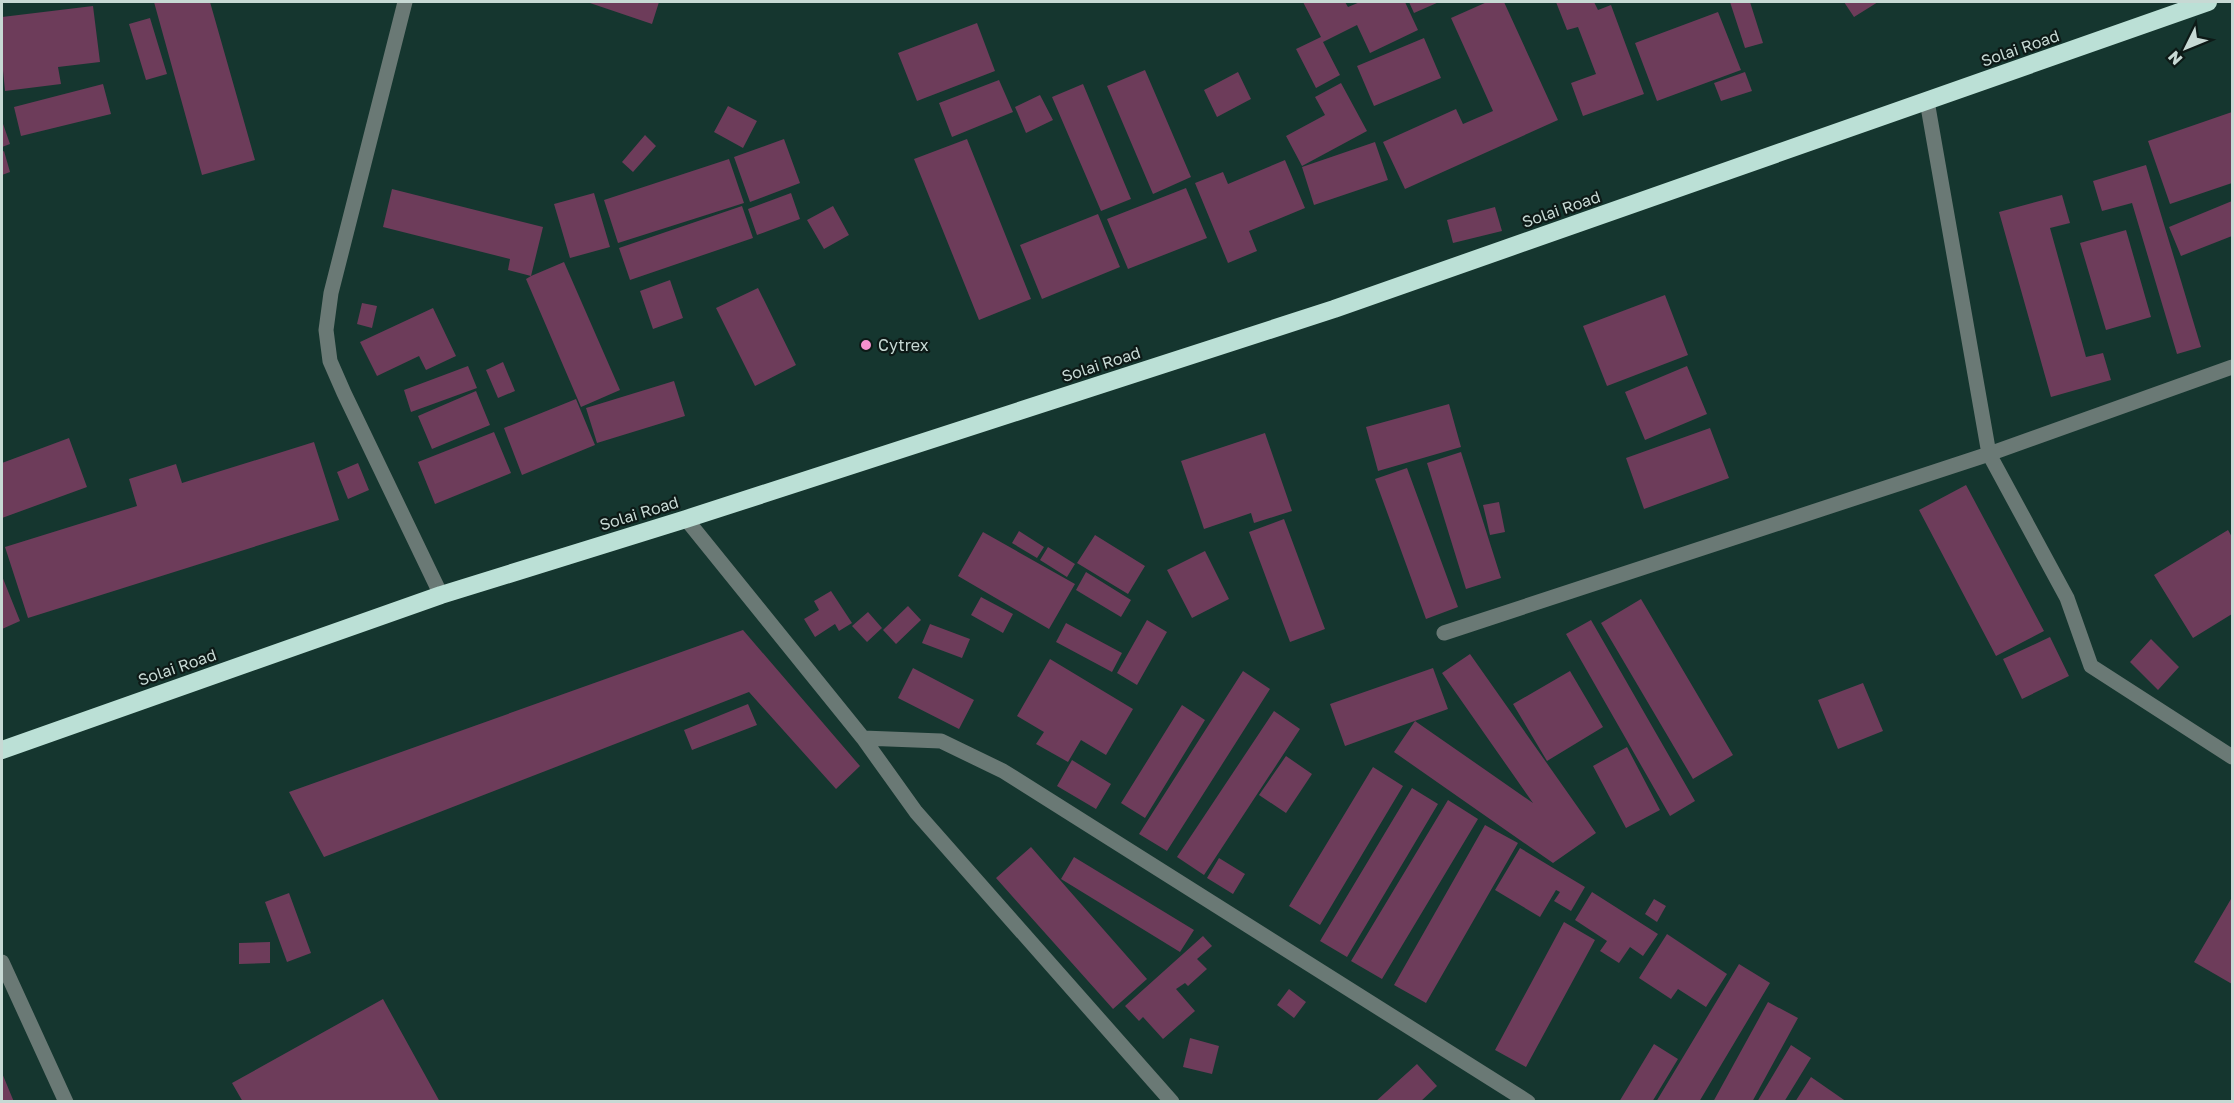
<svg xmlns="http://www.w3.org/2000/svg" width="2234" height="1103" viewBox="0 0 2234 1103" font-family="'Golos Text',sans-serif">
  <rect width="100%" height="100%" fill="#15362f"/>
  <path fill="#6d3c5a" d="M 154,2 L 210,2 L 255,160 L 202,175 Z
    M 587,2 L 659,2 L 652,24 Z
    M 1303,2 L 1345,2 L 1348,7 L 1360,2 L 1405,2 L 1418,30 L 1370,53 L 1357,25 L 1323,42 L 1340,75 L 1316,88 L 1296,49 L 1321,37 Z
    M 1409,2 L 1439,2 L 1414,13 Z
    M 1487,2 L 1504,2 L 1558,120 L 1405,189 L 1383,142 L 1456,109 L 1463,124 L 1493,111 L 1451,18 Z
    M 1556,2 L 1594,2 L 1598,10 L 1611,5 L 1644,94 L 1583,116 L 1571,83 L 1596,74 L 1578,27 L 1567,30 Z
    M 1730,2 L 1750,2 L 1763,43 L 1745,48 Z
    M 1844,2 L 1878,2 L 1854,17 Z
    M 93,6 L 100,62 L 58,67 L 61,84 L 5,91 L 2,60 L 2,17 Z
    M 1718,12 L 1741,70 L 1657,101 L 1635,43 Z
    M 150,18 L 167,74 L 146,80 L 129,24 Z
    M 977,23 L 995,71 L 917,101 L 898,53 Z
    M 1424,38 L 1441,78 L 1374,106 L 1357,66 Z
    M 1145,70 L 1191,177 L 1153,194 L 1107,86 Z
    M 1238,72 L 1251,99 L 1217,117 L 1204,90 Z
    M 1745,72 L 1752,91 L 1721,101 L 1714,83 Z
    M 999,80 L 1013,112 L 952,137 L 939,103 Z
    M 1341,83 L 1367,131 L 1302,166 L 1286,136 L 1325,115 L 1315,97 Z
    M 103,84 L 111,114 L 21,136 L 14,107 Z
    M 1083,84 L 1131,199 L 1101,211 L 1052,97 Z
    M 1040,95 L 1053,120 L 1026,133 L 1015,107 Z
    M 728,106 L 757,121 L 743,148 L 714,132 Z
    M 2232,112 L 2232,183 L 2170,204 L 2148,141 Z
    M 2,121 L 10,144 L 2,147 Z
    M 645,135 L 656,146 L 633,172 L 622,162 Z
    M 784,139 L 800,183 L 750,202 L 734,157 Z
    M 967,139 L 1031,299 L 979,320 L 914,159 Z
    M 1375,142 L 1388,180 L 1314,205 L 1302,167 Z
    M 4,151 L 10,172 L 2,175 L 2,152 Z
    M 729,159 L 744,203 L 618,243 L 604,200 Z
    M 1285,160 L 1305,208 L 1249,231 L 1257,251 L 1228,263 L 1195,183 L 1223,172 L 1228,184 Z
    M 2146,165 L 2201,347 L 2177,354 L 2132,203 L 2102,211 L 2093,181 Z
    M 1186,188 L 1207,238 L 1128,269 L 1107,219 Z
    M 392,189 L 543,227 L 531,276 L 564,262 L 620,390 L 581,407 L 526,279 L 531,276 L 508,270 L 510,259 L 383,227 Z
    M 594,193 L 610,247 L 570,258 L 554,204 Z
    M 791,193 L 800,219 L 757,235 L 748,209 Z
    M 2062,195 L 2070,223 L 2050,228 L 2086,357 L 2103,353 L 2111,380 L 2051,397 L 1999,212 Z
    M 2232,201 L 2232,236 L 2181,256 L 2169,227 Z
    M 742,206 L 753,238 L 630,280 L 619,248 Z
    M 833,206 L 849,235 L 824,249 L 807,220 Z
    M 1495,207 L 1502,231 L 1453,243 L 1447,220 Z
    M 1098,214 L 1120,267 L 1042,299 L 1020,245 Z
    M 2126,230 L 2151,317 L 2106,330 L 2080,243 Z
    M 670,280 L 683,318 L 653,329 L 640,291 Z
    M 758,288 L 796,365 L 755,386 L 716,308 Z
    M 1665,295 L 1688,355 L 1607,386 L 1583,326 Z
    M 362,303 L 377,306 L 372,328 L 357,324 Z
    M 433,308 L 456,356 L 426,370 L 419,356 L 377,376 L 360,342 Z
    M 503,362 L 515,391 L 498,398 L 486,370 Z
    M 468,366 L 477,388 L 411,412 L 404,390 Z
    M 1687,366 L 1707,414 L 1645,440 L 1625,392 Z
    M 674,381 L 685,416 L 597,443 L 586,408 Z
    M 476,391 L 490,425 L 432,449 L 418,416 Z
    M 576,399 L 595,445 L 522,475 L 504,428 Z
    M 1449,404 L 1461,447 L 1378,471 L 1366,427 Z
    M 1710,428 L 1729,478 L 1644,509 L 1626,458 Z
    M 494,432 L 511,473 L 435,504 L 418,462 Z
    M 1265,433 L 1292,511 L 1254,523 L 1251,513 L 1204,529 L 1181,461 Z
    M 69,438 L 87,487 L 2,518 L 2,463 Z
    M 314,442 L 339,520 L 28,618 L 5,547 L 137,506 L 129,479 L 176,464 L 182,483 Z
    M 1461,452 L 1501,578 L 1466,589 L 1427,463 Z
    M 358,463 L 369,490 L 348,499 L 337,472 Z
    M 1407,468 L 1458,607 L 1426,619 L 1375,479 Z
    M 1966,485 L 2044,631 L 1996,656 L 1919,510 Z
    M 1499,502 L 1505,532 L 1490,535 L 1483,505 Z
    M 1284,519 L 1325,629 L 1290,642 L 1249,532 Z
    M 2228,530 L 2232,537 L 2232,614 L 2193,638 L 2154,575 Z
    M 1019,531 L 1044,547 L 1037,558 L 1012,543 Z
    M 983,532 L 1075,584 L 1049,629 L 958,576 Z
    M 1095,535 L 1145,566 L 1128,594 L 1077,563 Z
    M 1048,547 L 1075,564 L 1067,577 L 1040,560 Z
    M 1205,551 L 1229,599 L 1192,618 L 1167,570 Z
    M 1086,572 L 1131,600 L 1121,617 L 1076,590 Z
    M 2,576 L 20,621 L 2,629 Z
    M 831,591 L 852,623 L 839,631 L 835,624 L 815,637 L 804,619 L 819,610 L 814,601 Z
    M 981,597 L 1013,614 L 1003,633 L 971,615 Z
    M 1641,599 L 1733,755 L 1693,779 L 1601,623 Z
    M 908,606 L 921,620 L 896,644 L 883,630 Z
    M 868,612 L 882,628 L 867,642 L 852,626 Z
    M 1147,620 L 1167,632 L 1137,685 L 1117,673 Z
    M 1591,620 L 1695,801 L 1670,816 L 1566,634 Z
    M 1066,623 L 1122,653 L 1112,672 L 1056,642 Z
    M 930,624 L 970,639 L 962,658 L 922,643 Z
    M 743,630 L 860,766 L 836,789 L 749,692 L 324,857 L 289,792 Z
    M 2050,637 L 2069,676 L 2022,699 L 2003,659 Z
    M 2151,639 L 2179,667 L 2158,690 L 2130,662 Z
    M 1470,654 L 1596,833 L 1553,863 L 1394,752 L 1415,721 L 1533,803 L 1442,673 Z
    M 1050,659 L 1133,709 L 1106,755 L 1081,740 L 1068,762 L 1036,744 L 1044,732 L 1017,716 Z
    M 913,668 L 974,700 L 959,729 L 898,698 Z
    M 1433,668 L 1448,709 L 1345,746 L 1330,704 Z
    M 1243,671 L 1270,689 L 1167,851 L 1139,834 Z
    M 1570,671 L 1603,727 L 1547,761 L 1513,704 Z
    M 1863,683 L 1883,731 L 1838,749 L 1818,700 Z
    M 748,704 L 757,725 L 692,750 L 684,730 Z
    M 1182,705 L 1205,720 L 1145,818 L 1121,803 Z
    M 1274,711 L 1300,729 L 1204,875 L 1177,857 Z
    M 1627,747 L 1660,810 L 1626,828 L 1593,766 Z
    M 1286,756 L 1312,774 L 1286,813 L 1259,795 Z
    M 1072,760 L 1111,784 L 1096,809 L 1057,786 Z
    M 1373,767 L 1403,786 L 1320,925 L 1289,906 Z
    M 1412,788 L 1438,804 L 1347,957 L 1320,941 Z
    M 1448,800 L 1478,819 L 1382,979 L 1351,961 Z
    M 1485,825 L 1518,843 L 1426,1003 L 1394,985 Z
    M 1031,847 L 1147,979 L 1113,1009 L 996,878 Z
    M 1520,848 L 1585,887 L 1571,911 L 1554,901 L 1560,892 L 1556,890 L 1540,917 L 1495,890 Z
    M 1074,857 L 1194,930 L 1180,952 L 1061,879 Z
    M 1219,858 L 1245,874 L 1233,894 L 1207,878 Z
    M 1592,892 L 1658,934 L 1643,956 L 1630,947 L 1619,963 L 1600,951 L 1607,941 L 1575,920 Z
    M 289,893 L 311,953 L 287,962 L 265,902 Z
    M 1654,899 L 1666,906 L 1657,922 L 1645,914 Z
    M 2231,899 L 2232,900 L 2232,984 L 2194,962 Z
    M 1564,922 L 1595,940 L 1526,1067 L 1495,1050 Z
    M 1667,934 L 1727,974 L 1706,1007 L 1678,989 L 1671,999 L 1639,978 Z
    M 1203,936 L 1212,946 L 1197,959 L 1207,969 L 1188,986 L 1185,983 L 1176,989 L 1195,1011 L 1163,1039 L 1143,1017 L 1139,1021 L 1125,1006 Z
    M 270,942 L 270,963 L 239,964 L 239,943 Z
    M 1739,964 L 1770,983 L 1699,1102 L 1656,1102 Z
    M 1289,989 L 1306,1002 L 1294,1018 L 1277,1005 Z
    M 383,999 L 440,1102 L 243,1102 L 232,1083 Z
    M 1768,1002 L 1798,1018 L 1752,1102 L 1713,1102 Z
    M 1190,1038 L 1219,1046 L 1212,1074 L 1183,1067 Z
    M 1654,1044 L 1678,1059 L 1652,1102 L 1619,1102 Z
    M 1791,1045 L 1811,1058 L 1784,1102 L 1757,1102 Z
    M 1417,1064 L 1437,1086 L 1420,1102 L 1375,1102 Z
    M 2,1073 L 14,1102 L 2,1102 Z
    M 1811,1077 L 1847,1102 L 1795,1102 Z"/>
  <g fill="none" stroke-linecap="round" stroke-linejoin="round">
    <path stroke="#6a7975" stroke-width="15" d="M 405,2 L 331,293 L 326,330 L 330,361 L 344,393 L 441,595
      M 1927,101 L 1989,454 L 2067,598 L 2091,666 L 2232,757
      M 686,519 L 863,738 L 916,812 L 1172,1102
      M 1444,633 L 1989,454 L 2232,367
      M 863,738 L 941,741 L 1003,771 L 1528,1102
      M 2,962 L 66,1102"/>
    <path stroke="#bbe0d6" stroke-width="18" d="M 2,750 L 441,595 L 686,519 L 1334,309 L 2208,2"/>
  </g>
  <circle fill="#f790ce" stroke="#0d1a17" stroke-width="2" cx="866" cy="345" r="6"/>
  <g text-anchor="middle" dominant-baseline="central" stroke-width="4.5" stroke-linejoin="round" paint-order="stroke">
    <g font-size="16" fill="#c7d9d4" stroke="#0d1a17">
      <text transform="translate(2020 48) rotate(-19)">Solai Road</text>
      <text transform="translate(1561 209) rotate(-19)">Solai Road</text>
      <text transform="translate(1101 364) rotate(-18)">Solai Road</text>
      <text transform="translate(639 513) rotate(-17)">Solai Road</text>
      <text transform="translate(177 667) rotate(-19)">Solai Road</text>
    </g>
    <g font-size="16" fill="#c7d9d4" stroke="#0d1a17" text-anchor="start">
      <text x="878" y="345">Cytrex</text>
    </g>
  </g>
  <rect width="2234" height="1103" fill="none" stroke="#c7d9d4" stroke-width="6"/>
  <g transform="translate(2186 48) rotate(227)" stroke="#0d1a17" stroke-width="4.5" paint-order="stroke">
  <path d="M0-4.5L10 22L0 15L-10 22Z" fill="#c7d9d4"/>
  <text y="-9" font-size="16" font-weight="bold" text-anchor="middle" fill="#c7d9d4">N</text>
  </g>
</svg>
